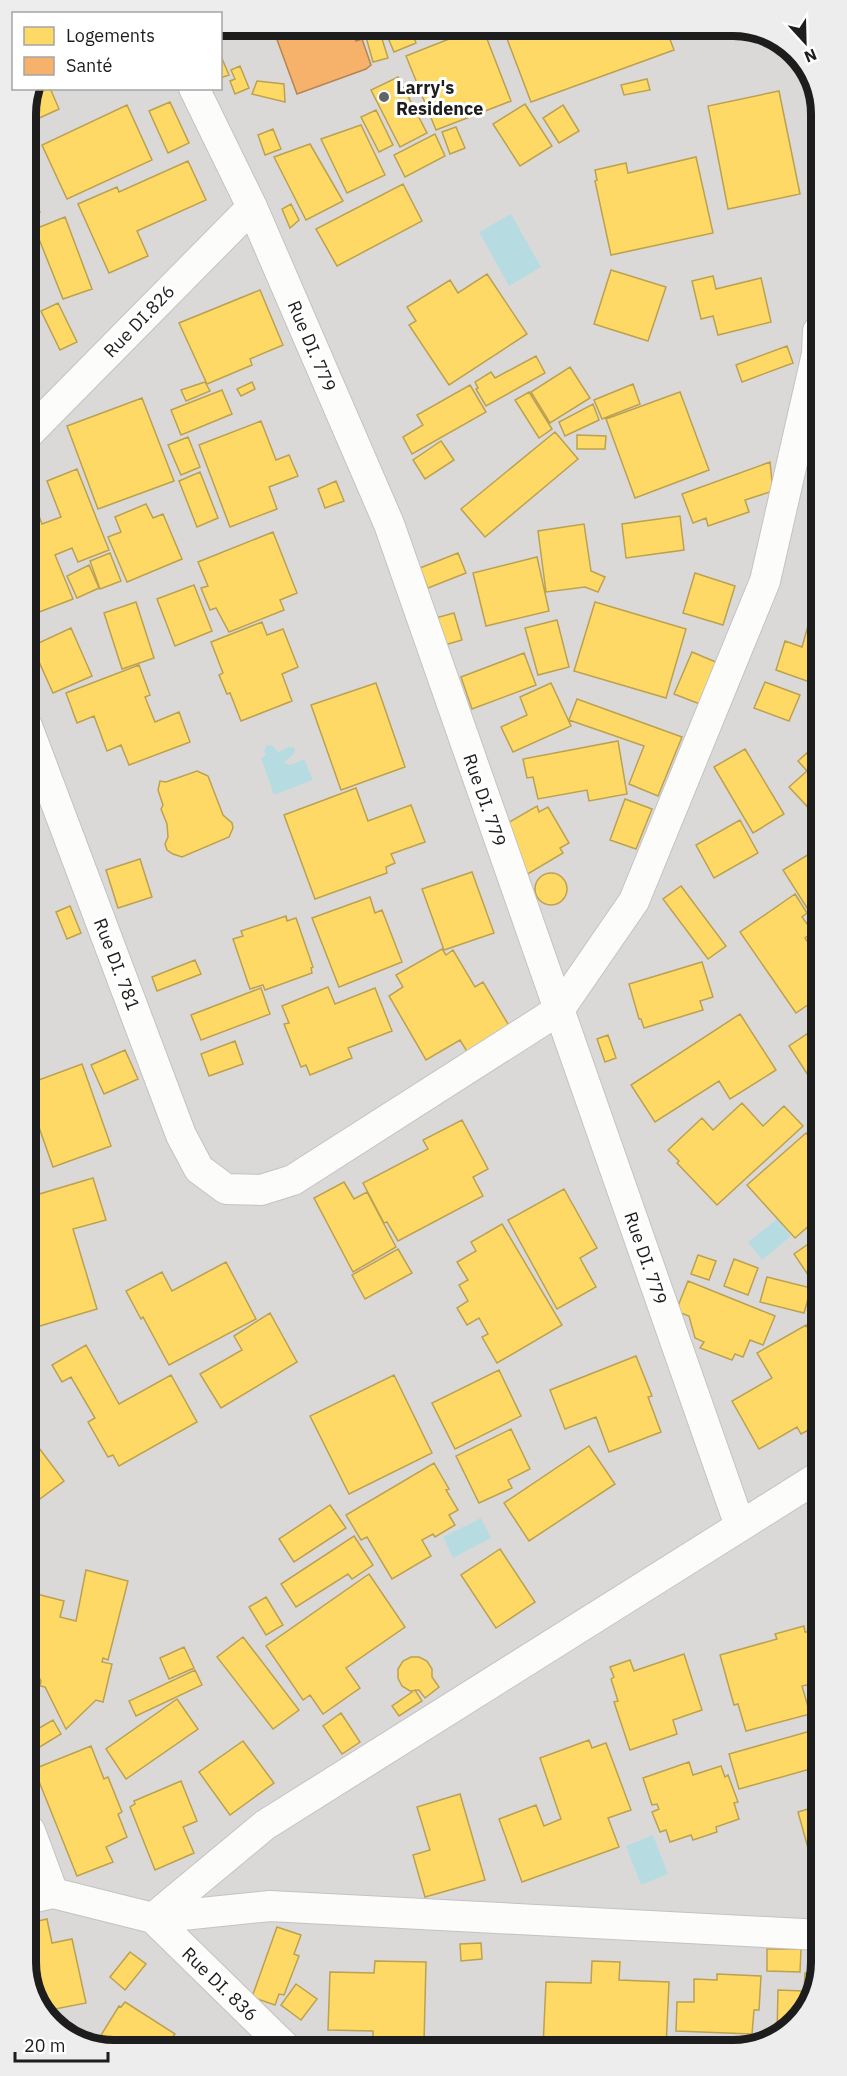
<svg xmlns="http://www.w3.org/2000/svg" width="847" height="2076" viewBox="0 0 847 2076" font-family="'IBM Plex Sans',sans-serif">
  <rect width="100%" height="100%" fill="#ece9e5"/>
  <path fill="#dbd9d7" d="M 221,26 L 740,26 L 787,44 L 817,86 L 821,1963 L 804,2016 L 761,2046 L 107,2050 L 60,2032 L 30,1990 L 26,108 L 35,89 L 220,88 Z"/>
  <path fill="#b6dce2" d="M 511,214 L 541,267 L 509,286 L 479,232 Z
    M 267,745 L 273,746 L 278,752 L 289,747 L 295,748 L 294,754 L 284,763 L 290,765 L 304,759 L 313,780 L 274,795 L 261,758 L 266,755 L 264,751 Z
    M 777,1219 L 791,1236 L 762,1260 L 748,1242 Z
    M 481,1518 L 491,1538 L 453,1558 L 443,1537 Z
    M 653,1835 L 668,1874 L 641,1885 L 626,1846 Z"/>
  <path fill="#ffd966" stroke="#bba150" stroke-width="1.5" d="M 363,26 L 378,26 L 388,58 L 373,62 Z
    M 383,26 L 409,26 L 416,43 L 394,52 Z
    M 414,26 L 452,26 L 419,38 Z
    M 482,26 L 511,101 L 436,130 L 406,56 Z
    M 534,26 L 665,26 L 674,50 L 531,102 L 506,36 Z
    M 220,54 L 229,75 L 220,78 Z
    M 240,66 L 249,88 L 235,94 L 230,81 L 235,79 L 231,70 Z
    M 398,77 L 427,133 L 400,147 L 371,90 Z
    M 647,79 L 650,90 L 624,95 L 621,85 Z
    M 257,81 L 284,84 L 285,102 L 252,94 Z
    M 35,88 L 50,88 L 59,109 L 26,124 L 26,108 Z
    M 779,91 L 800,194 L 728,209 L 708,106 Z
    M 170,102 L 189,143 L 168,153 L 149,111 Z
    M 525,104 L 552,146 L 520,166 L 493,124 Z
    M 127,105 L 152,160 L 67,199 L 42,145 Z
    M 563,105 L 579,131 L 559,143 L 543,118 Z
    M 376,110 L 393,145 L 379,152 L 361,117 Z
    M 361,125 L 385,175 L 347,193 L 321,139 Z
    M 456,127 L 465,148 L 450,154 L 442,132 Z
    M 273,129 L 281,149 L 265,155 L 258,135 Z
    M 435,134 L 445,156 L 405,177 L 394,155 Z
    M 310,144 L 343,201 L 306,220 L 274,157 Z
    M 696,157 L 713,233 L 611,255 L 595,181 L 597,180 L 595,170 L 626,163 L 628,173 Z
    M 188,161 L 206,200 L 137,231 L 148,256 L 109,273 L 78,204 L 117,187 L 119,192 Z
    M 403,184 L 422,221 L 337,266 L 316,229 Z
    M 28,186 L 40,212 L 34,215 L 26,198 L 26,187 Z
    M 291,204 L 299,220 L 290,228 L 282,209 Z
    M 65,217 L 92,289 L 63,299 L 35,229 Z
    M 26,254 L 36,282 L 26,286 Z
    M 611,270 L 666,287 L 648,341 L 594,324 Z
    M 487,274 L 527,334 L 449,385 L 409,325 L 416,321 L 407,307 L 450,280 L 458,293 Z
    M 713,276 L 716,289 L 761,278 L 771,322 L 718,335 L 713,316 L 701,319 L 692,281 Z
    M 260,290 L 283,345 L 250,359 L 252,365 L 207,384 L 179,323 Z
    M 58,303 L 77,342 L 60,350 L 41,311 Z
    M 787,346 L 793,363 L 742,382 L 736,365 Z
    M 536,356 L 545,373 L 486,406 L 476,389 L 478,388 L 475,382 L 491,372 L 495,378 Z
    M 570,367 L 590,398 L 550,423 L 531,392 Z
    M 205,382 L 210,391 L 186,401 L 181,390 Z
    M 252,382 L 255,389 L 241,396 L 237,389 Z
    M 633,384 L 640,404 L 602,419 L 594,400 Z
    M 470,385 L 486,412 L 412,454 L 403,437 L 423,425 L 417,415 Z
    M 222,390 L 232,414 L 181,435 L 171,410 Z
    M 529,392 L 552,429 L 539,438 L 515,400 Z
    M 680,392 L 709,470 L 635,498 L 606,419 Z
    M 142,398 L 174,481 L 98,509 L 67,426 Z
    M 593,404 L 599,420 L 565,436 L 559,422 Z
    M 261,421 L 276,460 L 289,455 L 298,476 L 269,487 L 277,509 L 230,527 L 199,445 Z
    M 555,432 L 578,459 L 485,537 L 461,509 Z
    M 577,435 L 606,436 L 605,449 L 577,449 Z
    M 188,437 L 200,467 L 181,475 L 168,445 Z
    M 441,441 L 454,460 L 425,479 L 413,460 Z
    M 770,462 L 773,491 L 745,500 L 749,512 L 708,526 L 706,518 L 693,523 L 682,494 Z
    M 77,469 L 109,550 L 78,562 L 72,548 L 55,555 L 73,599 L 34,614 L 31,607 L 27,609 L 27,508 L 35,505 L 42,524 L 61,517 L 47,481 Z
    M 200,472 L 218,518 L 197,527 L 179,481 Z
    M 336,481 L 344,501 L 325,508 L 318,489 Z
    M 146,504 L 153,518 L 163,514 L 182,559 L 127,582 L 108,537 L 121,532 L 115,517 Z
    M 680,516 L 684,550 L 626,558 L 622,524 Z
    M 584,524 L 591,571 L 605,577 L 598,592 L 585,587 L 546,592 L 538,531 Z
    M 273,532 L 297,593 L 280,600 L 284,610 L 229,632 L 216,608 L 210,610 L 201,588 L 208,586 L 198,562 Z
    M 110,553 L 121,581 L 100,589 L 90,561 Z
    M 458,553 L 466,573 L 428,588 L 420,568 Z
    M 537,557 L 549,611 L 486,626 L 473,573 Z
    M 89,565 L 99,588 L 77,598 L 67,576 Z
    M 695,573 L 735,586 L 723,625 L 683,613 Z
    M 194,585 L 212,631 L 175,646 L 157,599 Z
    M 818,591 L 818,685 L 776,670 L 785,641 L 802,647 Z
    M 136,602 L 154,658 L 122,669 L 104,613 Z
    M 595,602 L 686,629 L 666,698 L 574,671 Z
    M 454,613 L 462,640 L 441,646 L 432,619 Z
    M 557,620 L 569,667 L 538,675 L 525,628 Z
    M 262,622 L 267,635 L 283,629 L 298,667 L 282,674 L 292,701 L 241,721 L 230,693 L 227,694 L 219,675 L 223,673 L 211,642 Z
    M 71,628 L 92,676 L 53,693 L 32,646 Z
    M 692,652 L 718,663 L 700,704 L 674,694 Z
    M 524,653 L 536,685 L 472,709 L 461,677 Z
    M 139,665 L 150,695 L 145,697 L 155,722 L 179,712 L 190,742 L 129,765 L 121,745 L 107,751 L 94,716 L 77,723 L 66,693 Z
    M 765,682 L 800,695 L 789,721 L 754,708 Z
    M 376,683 L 405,767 L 341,790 L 311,705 Z
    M 551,683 L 571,726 L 513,752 L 501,727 L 527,715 L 520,697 Z
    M 577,699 L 682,737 L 658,796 L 629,784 L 644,746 L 569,720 Z
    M 618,741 L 627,794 L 589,801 L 587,790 L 538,799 L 533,777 L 527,778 L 523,759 Z
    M 819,742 L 819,819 L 789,787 L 807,771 L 798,761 Z
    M 745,749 L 784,814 L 753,833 L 714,767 Z
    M 197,771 L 208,776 L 223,815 L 232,823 L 233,828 L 229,837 L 182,857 L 173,854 L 167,850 L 165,844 L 168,837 L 167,824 L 161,809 L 163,805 L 158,790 L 160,781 L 166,782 Z
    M 356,788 L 368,821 L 411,805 L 425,842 L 391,854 L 395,863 L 386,867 L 387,873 L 315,899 L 284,815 Z
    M 625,799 L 652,809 L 636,849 L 610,840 Z
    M 537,806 L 539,812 L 548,807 L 569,843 L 560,848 L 563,853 L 526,875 L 499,828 Z
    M 740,820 L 758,853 L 714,878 L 696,845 Z
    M 814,851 L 819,859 L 819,927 L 783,870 Z
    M 140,859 L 152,897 L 118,908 L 106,870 Z
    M 472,872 L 494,933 L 444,950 L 422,889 Z
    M535 889a16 16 0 1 1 32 0a16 16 0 1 1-32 0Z
    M 681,886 L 726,946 L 708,959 L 663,899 Z
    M 795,894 L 807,913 L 802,917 L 813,932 L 805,938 L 819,959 L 819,997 L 796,1013 L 740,932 Z
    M 370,897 L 375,913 L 382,910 L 402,962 L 339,987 L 312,918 Z
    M 70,906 L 81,933 L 67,939 L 56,912 Z
    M 286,916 L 287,921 L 296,918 L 313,967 L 311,968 L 312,973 L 265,990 L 263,985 L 250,989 L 233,939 L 243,936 L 241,931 Z
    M 442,949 L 446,955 L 453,950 L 475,987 L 483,982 L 511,1029 L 468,1053 L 460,1040 L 426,1060 L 389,996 L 403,987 L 396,975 Z
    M 195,960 L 201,974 L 157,991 L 152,977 Z
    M 702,962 L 713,997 L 700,1001 L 703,1010 L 644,1028 L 641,1019 L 639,1019 L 629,984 Z
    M 328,987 L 335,1004 L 375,988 L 392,1031 L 348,1048 L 352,1058 L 310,1075 L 306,1065 L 301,1067 L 284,1024 L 289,1023 L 282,1006 Z
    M 261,988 L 270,1014 L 201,1040 L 191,1015 Z
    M 740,1014 L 776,1070 L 730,1099 L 719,1081 L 655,1122 L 631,1085 Z
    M 819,1026 L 819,1092 L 789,1046 Z
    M 608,1035 L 616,1058 L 605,1062 L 597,1039 Z
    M 235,1041 L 243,1064 L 209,1076 L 201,1054 Z
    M 125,1050 L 138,1079 L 104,1094 L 91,1065 Z
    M 82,1064 L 111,1146 L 53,1167 L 28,1096 L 28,1084 Z
    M 742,1103 L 763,1126 L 784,1106 L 803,1126 L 717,1205 L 677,1163 L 679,1161 L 668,1150 L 702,1118 L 713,1130 Z
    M 462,1120 L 488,1169 L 473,1177 L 483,1196 L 398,1241 L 387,1222 L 384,1223 L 363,1183 L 428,1149 L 423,1140 Z
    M 819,1127 L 820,1145 L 810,1135 Z
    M 806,1133 L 820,1149 L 820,1216 L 795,1238 L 747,1185 Z
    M 93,1178 L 106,1220 L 73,1229 L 97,1309 L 33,1328 L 28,1314 L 28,1189 L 33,1187 L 36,1195 Z
    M 344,1182 L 354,1199 L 367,1192 L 396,1247 L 353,1272 L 314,1198 Z
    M 564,1189 L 597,1248 L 580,1258 L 596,1287 L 557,1309 L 508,1220 Z
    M 502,1224 L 562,1325 L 497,1363 L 482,1337 L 488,1334 L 479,1318 L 467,1325 L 457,1308 L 468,1301 L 459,1285 L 468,1280 L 457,1262 L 476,1251 L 471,1242 Z
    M 820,1236 L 820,1290 L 819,1291 L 794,1254 Z
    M 398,1249 L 412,1273 L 365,1299 L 352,1275 Z
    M 698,1255 L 716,1261 L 709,1280 L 691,1274 Z
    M 734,1259 L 758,1268 L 748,1295 L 724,1286 Z
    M 226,1262 L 256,1319 L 169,1365 L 143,1317 L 141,1319 L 126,1291 L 162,1272 L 172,1291 Z
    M 767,1277 L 811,1288 L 804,1313 L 760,1302 Z
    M 688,1281 L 775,1316 L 763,1345 L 750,1340 L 743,1357 L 735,1354 L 732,1360 L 700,1348 L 704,1342 L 695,1338 L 689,1316 L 676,1311 Z
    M 270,1313 L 297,1362 L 221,1408 L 200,1374 L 242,1350 L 234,1336 Z
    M 806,1325 L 815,1340 L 820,1337 L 820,1424 L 801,1434 L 797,1427 L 759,1449 L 732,1401 L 772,1378 L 757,1353 Z
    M 29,1338 L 38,1366 L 29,1370 Z
    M 86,1345 L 119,1404 L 171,1375 L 197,1422 L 119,1466 L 113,1455 L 108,1457 L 88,1422 L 95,1418 L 71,1377 L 62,1382 L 52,1365 Z
    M 636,1356 L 652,1396 L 648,1397 L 661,1432 L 609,1452 L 596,1417 L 565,1429 L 550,1390 Z
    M 499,1370 L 521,1416 L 455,1449 L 432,1403 Z
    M 394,1375 L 432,1453 L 349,1494 L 310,1416 Z
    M 511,1429 L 530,1469 L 508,1480 L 512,1488 L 479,1503 L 456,1456 Z
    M 589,1446 L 615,1484 L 529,1541 L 504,1503 Z
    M 39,1448 L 64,1481 L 29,1507 L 29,1456 Z
    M 434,1463 L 449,1489 L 446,1490 L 458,1510 L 449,1515 L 455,1525 L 435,1537 L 433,1534 L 422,1540 L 431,1556 L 392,1579 L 367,1537 L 361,1540 L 346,1515 Z
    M 330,1505 L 346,1528 L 294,1562 L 279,1539 Z
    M 354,1536 L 373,1565 L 352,1579 L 348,1574 L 296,1607 L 281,1584 Z
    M 500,1549 L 535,1602 L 496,1628 L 461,1575 Z
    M 86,1570 L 128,1581 L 108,1660 L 103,1658 L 102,1662 L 112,1664 L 103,1702 L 96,1700 L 66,1729 L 45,1687 L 40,1686 L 41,1681 L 29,1658 L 29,1592 L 64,1601 L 60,1617 L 76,1621 Z
    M 369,1574 L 405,1627 L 346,1668 L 360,1688 L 323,1714 L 310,1695 L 303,1700 L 266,1646 Z
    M 266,1597 L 283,1625 L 266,1635 L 249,1607 Z
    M 804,1626 L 805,1632 L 808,1632 L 821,1680 L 821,1682 L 802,1686 L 810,1714 L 746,1731 L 738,1704 L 734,1705 L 720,1655 L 777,1639 L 775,1634 Z
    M 243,1637 L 299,1710 L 273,1729 L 217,1657 Z
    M 184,1647 L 194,1668 L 169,1679 L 160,1658 Z
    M 684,1654 L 702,1710 L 673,1720 L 677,1734 L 630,1750 L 614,1702 L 618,1701 L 611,1679 L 614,1677 L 610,1667 L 630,1660 L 634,1671 Z
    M 411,1657 L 419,1657 L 427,1661 L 432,1669 L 432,1677 L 439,1687 L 425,1698 L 419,1690 L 410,1691 L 402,1686 L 398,1678 L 398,1669 L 403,1661 Z
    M 195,1670 L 202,1685 L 136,1716 L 129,1701 Z
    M 415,1690 L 422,1701 L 399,1716 L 392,1706 Z
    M 177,1699 L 198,1729 L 126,1779 L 106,1749 Z
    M 341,1713 L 360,1742 L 342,1754 L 323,1726 Z
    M 53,1720 L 61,1734 L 30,1753 L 29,1734 Z
    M 821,1728 L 821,1766 L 739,1789 L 729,1754 Z
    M 589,1740 L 592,1748 L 606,1743 L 631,1810 L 608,1818 L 619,1847 L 522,1882 L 499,1819 L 536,1805 L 544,1826 L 561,1819 L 540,1758 Z
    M 243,1741 L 274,1783 L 230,1815 L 199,1772 Z
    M 91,1746 L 104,1779 L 108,1777 L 122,1812 L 118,1814 L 127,1837 L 106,1847 L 113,1862 L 77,1876 L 34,1769 Z
    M 689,1762 L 693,1775 L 721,1766 L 725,1777 L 728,1775 L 738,1802 L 734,1803 L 739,1819 L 716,1827 L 717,1832 L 693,1840 L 691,1835 L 670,1842 L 666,1830 L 660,1832 L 652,1812 L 659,1809 L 657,1804 L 652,1805 L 643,1778 Z
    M 181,1781 L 197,1821 L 183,1827 L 194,1853 L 155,1870 L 130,1807 L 135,1804 L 134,1801 Z
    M 460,1794 L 485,1880 L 425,1897 L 413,1855 L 430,1850 L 417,1807 Z
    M 821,1805 L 821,1895 L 798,1812 Z
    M 47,1919 L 52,1943 L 72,1939 L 86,2003 L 45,2011 L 30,1990 L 30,1923 Z
    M 277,1927 L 301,1935 L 294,1954 L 299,1956 L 284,1995 L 279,1994 L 275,2005 L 252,1997 Z
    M 481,1943 L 482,1959 L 461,1961 L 460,1944 Z
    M 767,1949 L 801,1949 L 800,1972 L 767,1971 Z
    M 130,1952 L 146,1964 L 125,1990 L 110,1977 Z
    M 375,1961 L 426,1962 L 424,2042 L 373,2041 L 373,2031 L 328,2030 L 330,1972 L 374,1973 Z
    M 592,1961 L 620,1962 L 619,1980 L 669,1982 L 666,2047 L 543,2047 L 546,1982 L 591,1983 Z
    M 805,1973 L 818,1973 L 804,2016 L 777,2035 L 778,1990 L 804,1991 Z
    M 717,1974 L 761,1976 L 759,2010 L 754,2010 L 752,2034 L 676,2031 L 677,2002 L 694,2002 L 694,1979 L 717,1980 Z
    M 296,1984 L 317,1999 L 301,2020 L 281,2005 Z
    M 125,2002 L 175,2034 L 171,2039 L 189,2050 L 107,2050 L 95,2045 L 119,2006 L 121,2007 Z
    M 685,2038 L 731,2040 L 731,2046 L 685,2046 Z
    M 437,2045 L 463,2046 L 463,2048 L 437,2048 Z"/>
  <path fill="#f6b26b" stroke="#b58554" stroke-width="1.5" d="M 272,26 L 357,26 L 358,28 L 352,30 L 356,41 L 362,39 L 371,65 L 366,69 L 297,94 Z"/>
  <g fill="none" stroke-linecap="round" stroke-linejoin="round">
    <defs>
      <path id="minor" d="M 194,88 L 252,207 L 389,524 L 740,1526
        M 26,436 L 252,207
        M 27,726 L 181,1135 L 199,1169 L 226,1189 L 261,1190 L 293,1180 L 559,1010 L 634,901 L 765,581 L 817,354 L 818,331
        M 30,1831 L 53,1893
        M 30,1898 L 53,1893 L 153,1918 L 270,1906 L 821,1935
        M 287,2049 L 153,1918 L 265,1825 L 820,1476"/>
    </defs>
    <use href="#minor" stroke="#c4c3c1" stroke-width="32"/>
    <use href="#minor" stroke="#fcfcfb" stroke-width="30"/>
  </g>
  <circle fill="#656463" stroke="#fff" stroke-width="2" cx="384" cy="97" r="6"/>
  <g text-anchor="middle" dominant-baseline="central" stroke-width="6" stroke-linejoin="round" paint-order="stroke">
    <g font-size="18" font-weight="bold" fill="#1d1d1d" stroke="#fff" text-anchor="start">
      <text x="396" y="87">Larry's<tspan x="396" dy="21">Residence</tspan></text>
    </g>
    <g font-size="18" fill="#1d1d1d" stroke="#fff">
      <text transform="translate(139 321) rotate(-46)">Rue DI.826</text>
      <text transform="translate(312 346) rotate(67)">Rue DI. 779</text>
      <text transform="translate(485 800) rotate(71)">Rue DI. 779</text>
      <text transform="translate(117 964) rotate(69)">Rue DI. 781</text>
      <text transform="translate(646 1258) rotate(71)">Rue DI. 779</text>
      <text transform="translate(220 1984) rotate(44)">Rue DI. 836</text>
    </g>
  </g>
  <path d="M0 0H847V2076H0ZM114 36H733A78 78 0 0 1 811 114V1962A78 78 0 0 1 733 2040H114A78 78 0 0 1 36 1962V114A78 78 0 0 1 114 36Z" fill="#ededed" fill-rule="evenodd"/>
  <path fill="none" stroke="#1d1d1d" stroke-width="8" d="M114 36H733A78 78 0 0 1 811 114V1962A78 78 0 0 1 733 2040H114A78 78 0 0 1 36 1962V114A78 78 0 0 1 114 36Z"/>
  <rect x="12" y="12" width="210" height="78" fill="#ffffff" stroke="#a5a5a5" stroke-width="1.5"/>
  <rect x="24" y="27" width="30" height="18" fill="#ffd966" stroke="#a5a5a5" stroke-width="1.5"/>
  <text x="66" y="42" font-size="18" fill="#1d1d1d">Logements</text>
  <rect x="24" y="57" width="30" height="18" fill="#f6b26b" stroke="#a5a5a5" stroke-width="1.5"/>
  <text x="66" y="72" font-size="18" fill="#1d1d1d">Santé</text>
  <g transform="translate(805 42) rotate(158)" stroke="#ffffff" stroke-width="4.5" paint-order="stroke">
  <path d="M0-4.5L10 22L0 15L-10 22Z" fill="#1d1d1d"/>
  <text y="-9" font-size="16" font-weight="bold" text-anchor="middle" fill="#1d1d1d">N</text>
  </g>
  <path d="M15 2052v9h93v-9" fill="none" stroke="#1d1d1d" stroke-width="3"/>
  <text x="24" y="2052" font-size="18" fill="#1d1d1d" stroke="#ffffff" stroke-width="4.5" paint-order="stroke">20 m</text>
</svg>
